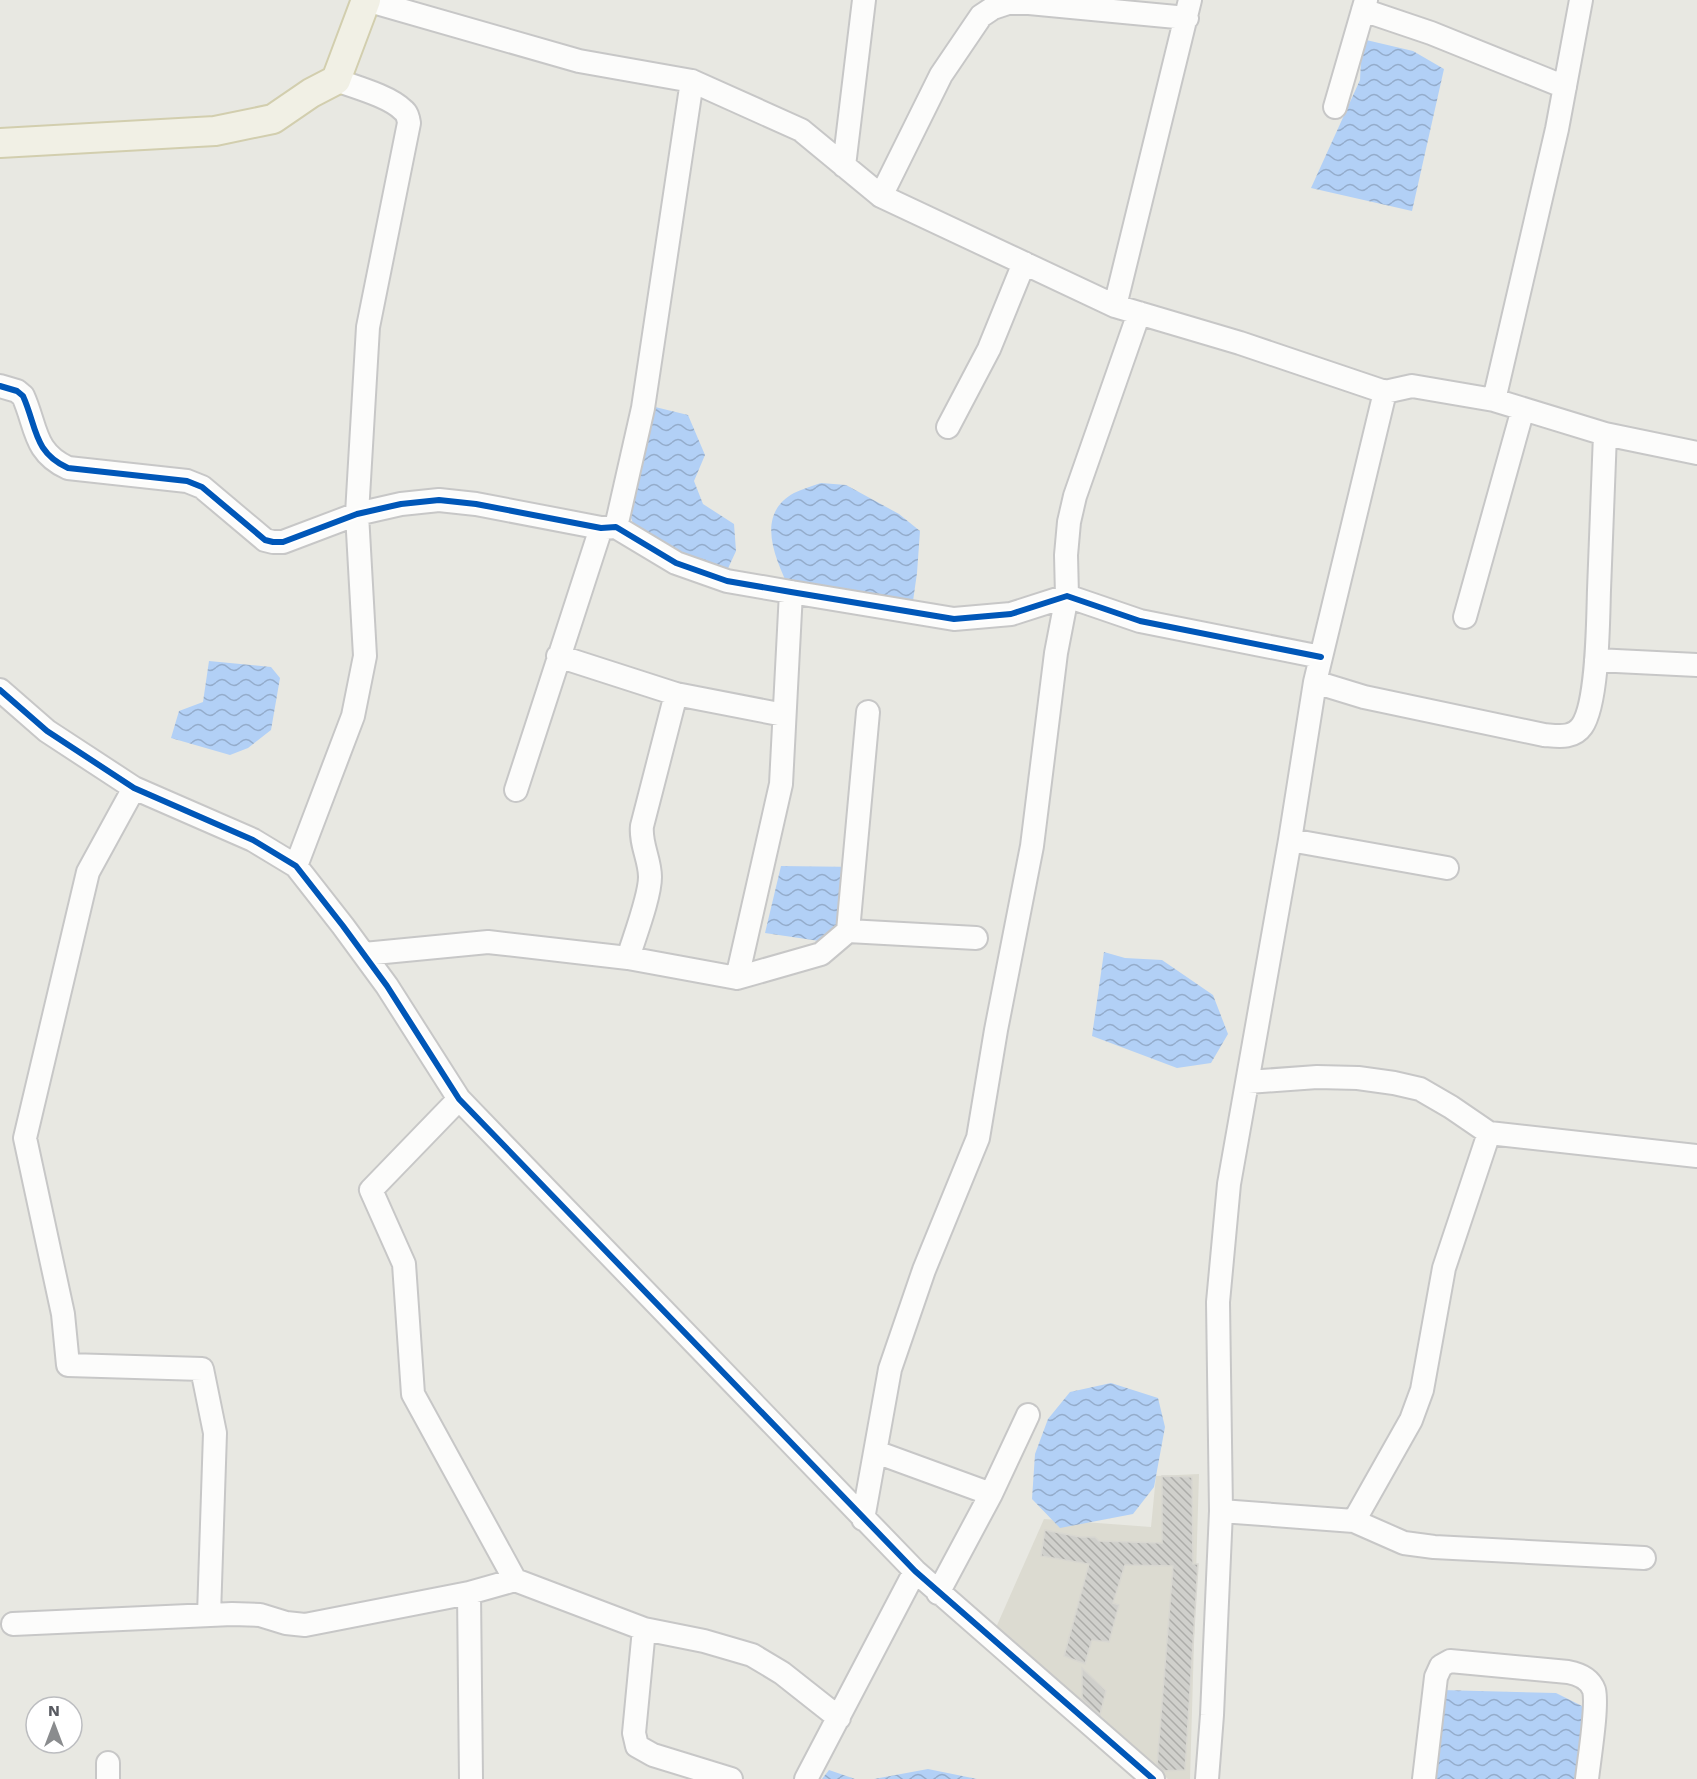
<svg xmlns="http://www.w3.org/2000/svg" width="1697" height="1779" viewBox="0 0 1697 1779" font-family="'Work Sans',sans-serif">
  <defs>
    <pattern id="water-waves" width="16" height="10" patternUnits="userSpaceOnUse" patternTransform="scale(1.5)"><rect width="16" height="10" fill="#b2d0f6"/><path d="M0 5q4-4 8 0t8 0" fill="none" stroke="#94accb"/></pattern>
    <pattern id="building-back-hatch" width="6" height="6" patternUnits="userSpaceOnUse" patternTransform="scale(1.5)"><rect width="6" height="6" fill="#d0d0cc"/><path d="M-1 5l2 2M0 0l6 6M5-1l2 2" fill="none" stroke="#acaca9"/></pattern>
  </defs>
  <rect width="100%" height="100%" fill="#e8e8e2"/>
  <path fill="#dcdbd1" d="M 1199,1474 L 1190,1779 L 1168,1779 L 994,1632 L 1044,1519 L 1151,1527 L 1156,1476 Z"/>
  <path fill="url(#water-waves)" d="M 1362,39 L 1413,51 L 1444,69 L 1412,211 L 1311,188 L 1360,80 Z
    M 651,406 L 688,415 L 705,455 L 694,481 L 703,504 L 734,524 L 736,551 L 725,575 L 636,532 L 629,512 Z
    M 821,483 L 846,485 L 899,514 L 920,531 L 917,573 L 913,601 L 877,600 L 790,590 C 776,560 754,515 794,493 C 802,489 812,486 821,483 Z
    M 209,661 L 271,667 L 280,678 L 271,730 L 248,748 L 230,755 L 171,738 L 179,711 L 203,702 Z
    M 781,866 L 859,867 L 840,944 L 765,933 Z
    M 1104,952 L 1125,958 L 1162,960 L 1213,995 L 1228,1034 L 1211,1063 L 1177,1068 L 1092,1036 Z
    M 1111,1383 L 1158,1398 L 1165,1427 L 1154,1487 L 1133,1514 L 1060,1528 L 1032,1499 L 1035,1454 L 1048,1419 L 1070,1392 Z
    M 1441,1690 L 1556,1693 L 1590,1710 L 1577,1779 L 1434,1779 Z
    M 928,1769 L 977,1779 L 874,1779 Z
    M 829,1770 L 855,1779 L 822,1779 Z"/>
  <path fill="url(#building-back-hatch)" stroke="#d8d7d1" stroke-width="1.5" d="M 1162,1476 L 1192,1477 L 1193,1564 L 1198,1564 L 1185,1770 L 1163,1771 L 1157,1765 L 1173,1566 L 1125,1565 L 1113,1603 L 1119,1605 L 1109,1642 L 1092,1640 L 1085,1664 L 1064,1656 L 1089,1564 L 1041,1556 L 1045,1530 L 1080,1537 L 1095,1537 L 1099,1541 L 1162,1543 Z
    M 1082,1668 L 1106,1691 L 1100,1715 L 1082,1699 Z"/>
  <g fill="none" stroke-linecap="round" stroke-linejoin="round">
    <defs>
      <path id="minor" d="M 366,0 L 579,61 L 692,81 L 801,130 L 881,196 L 1115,306 L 1240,343 L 1385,392 L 1412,386 L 1494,400 L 1605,434 L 1697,453
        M 1363,10 L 1431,33 L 1565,87
        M 1335,107 L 1366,0
        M 844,166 L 864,0
        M 881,196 L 941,75 L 981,16 L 993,8 L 1008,3 L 1029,3 L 1187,18
        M 1115,306 L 1190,0
        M 0,386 L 17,391 L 23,396 C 37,427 33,452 68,468 L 187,481 L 202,487 L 265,540 L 273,542 L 283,542 L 357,514 L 401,504 L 439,500 L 476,504 L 601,528 L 616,527 L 676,563 L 727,581 L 791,592 L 954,619 L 1011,614 L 1067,596 L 1140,621 L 1321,657
        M 1494,400 L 1557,129 L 1581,0
        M 948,427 L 989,349 L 1024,263
        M 616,527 L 643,408 L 692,81
        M 1465,617 L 1523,409
        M 558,656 L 676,694 L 784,715
        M 1596,660 L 1697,665
        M 1315,682 L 1364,697 L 1544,735 C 1558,736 1573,739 1582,726 C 1598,703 1598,620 1599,590 C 1601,538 1603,486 1605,434
        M 0,690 L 47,731 L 134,788 L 253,840 L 296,866 L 343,926 L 387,986 L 459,1099 L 915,1571 L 1153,1779
        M 134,788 L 88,872 L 25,1138 L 63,1314 L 68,1365 L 202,1369 L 215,1433 L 209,1615
        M 516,790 L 601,528
        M 1290,840 L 1447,868
        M 296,866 L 353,716 L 365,656 L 357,514 L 368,327 L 409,123 C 408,117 407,113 403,110 C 389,96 355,87 336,80
        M 848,931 L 868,712
        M 364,954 L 488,942 L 628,958 L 737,978 L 821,954 L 848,931 L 976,938
        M 628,958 C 634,938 650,897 650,877 C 650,859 640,844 642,826 L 676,694
        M 737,978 L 781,784 L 791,592
        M 1248,1082 L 1317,1077 L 1358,1078 L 1394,1083 L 1420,1089 L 1451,1107 L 1489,1133 L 1697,1156
        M 459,1099 L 371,1190 L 404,1264 L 413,1394 L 515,1580 L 469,1593 L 471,1779
        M 876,1452 L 991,1494
        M 1221,1511 L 1354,1521 L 1404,1543 L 1434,1547 L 1644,1558
        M 863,1519 L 890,1369 L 924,1270 L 978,1138 L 996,1030 L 1032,846 L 1056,653 L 1067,596 L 1066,555 L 1069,522 L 1075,496 L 1139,313
        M 1354,1521 L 1411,1420 L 1422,1390 L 1444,1268 L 1489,1133
        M 515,1580 L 644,1629 L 704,1641 L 752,1655 L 782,1673 L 839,1718
        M 938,1593 L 991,1494 L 1028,1415
        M 13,1624 L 232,1614 L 260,1615 L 286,1623 L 305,1625 L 469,1593
        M 644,1629 L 634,1733 L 637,1746 L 653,1755 L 731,1779
        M 108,1779 L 108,1763
        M 806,1779 L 915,1571
        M 1207,1779 L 1212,1715 L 1221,1511 L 1218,1302 L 1229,1184 L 1290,840 L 1315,682 L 1385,392
        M 1424,1779 L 1436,1677 L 1441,1666 L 1450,1661 L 1568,1672 C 1579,1674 1590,1679 1594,1690 C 1598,1706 1589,1760 1587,1779"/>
      <path id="major" d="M 0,143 L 215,131 L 273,119 L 311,93 L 336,80 L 366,0"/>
    </defs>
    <use href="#minor" stroke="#c7c7c7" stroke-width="26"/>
    <use href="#major" stroke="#d2ceae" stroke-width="32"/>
    <use href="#minor" stroke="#fcfcfb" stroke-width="22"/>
    <use href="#major" stroke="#f1f0e5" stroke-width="28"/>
    <defs>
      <path id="cycleway" d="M 0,386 L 17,391 L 23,396 C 37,427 33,452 68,468 L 187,481 L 202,487 L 265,540 L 273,542 L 283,542 L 357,514 L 401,504 L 439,500 L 476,504 L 601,528 L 616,527 L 676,563 L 727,581 L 791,592 L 954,619 L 1011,614 L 1067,596 L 1140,621 L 1321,657
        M 0,690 L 47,731 L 134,788 L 253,840 L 296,866 L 343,926 L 387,986 L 459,1099 L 915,1571 L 1153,1779"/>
    </defs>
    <use href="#cycleway" stroke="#fff" stroke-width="10"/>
    <use href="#cycleway" stroke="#0057b8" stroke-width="6"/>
  </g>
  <g transform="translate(54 1725)"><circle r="28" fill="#ffffff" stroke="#bcbdc0" stroke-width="1.5"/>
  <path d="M0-4.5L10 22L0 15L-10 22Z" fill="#8a8c8e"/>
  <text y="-9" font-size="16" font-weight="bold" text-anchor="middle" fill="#585a61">N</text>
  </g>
</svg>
